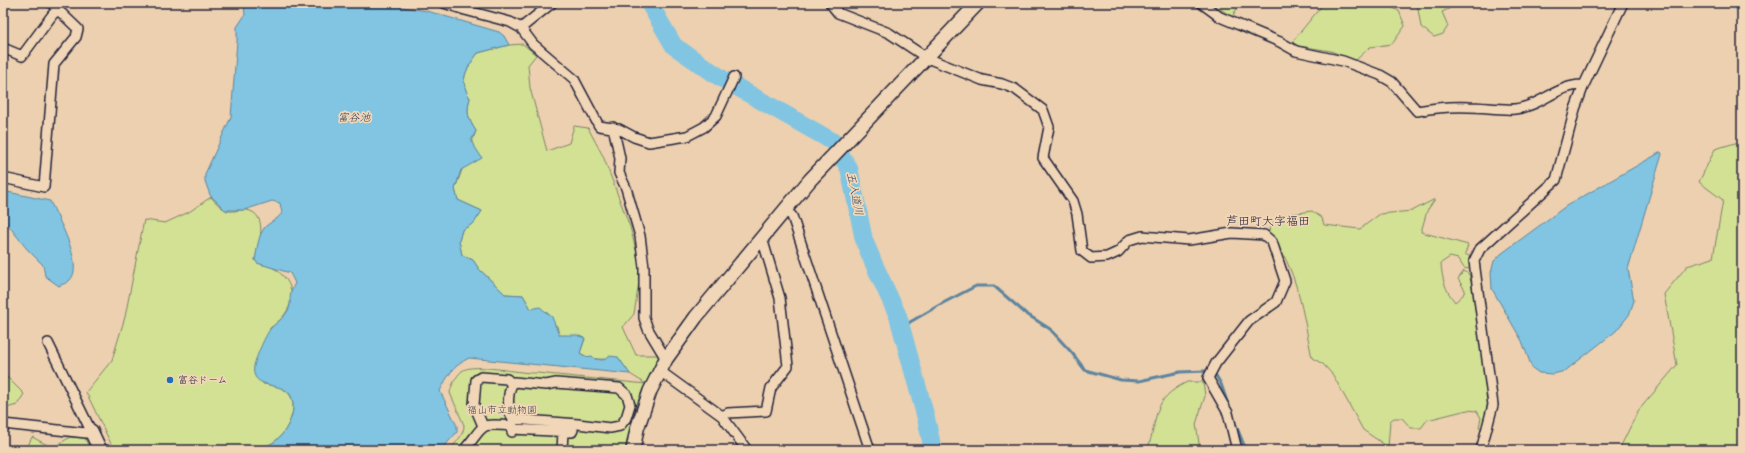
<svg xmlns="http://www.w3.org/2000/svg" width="1745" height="453" viewBox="0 0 1745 453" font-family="Pangolin,'Klee One',sans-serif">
  <rect width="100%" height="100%" fill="#edd0af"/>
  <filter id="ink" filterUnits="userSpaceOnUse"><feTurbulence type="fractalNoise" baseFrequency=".025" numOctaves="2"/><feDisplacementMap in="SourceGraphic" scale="8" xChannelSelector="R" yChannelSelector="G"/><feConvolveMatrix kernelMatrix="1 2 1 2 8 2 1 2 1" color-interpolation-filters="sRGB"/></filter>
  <g filter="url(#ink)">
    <path fill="#d3e194" stroke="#7a8268" d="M 1212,3 L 1240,3 L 1232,17 Z
      M 1324,3 L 1392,3 L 1387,5 L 1399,11 L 1405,26 L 1392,44 L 1370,47 L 1355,61 L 1331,51 L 1293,45 L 1293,41 Z
      M 1417,3 L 1461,3 L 1442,12 L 1448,26 L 1443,34 L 1434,37 L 1421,27 Z
      M 523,44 L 536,55 L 528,65 L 530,88 L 547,151 L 569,143 L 574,126 L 588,128 L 603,156 L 630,227 L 641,269 L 634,314 L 623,327 L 636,355 L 659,355 C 654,367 649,378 643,389 C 634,407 630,430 625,450 L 450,450 C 456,442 464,435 464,425 L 450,393 C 451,386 456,376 462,371 C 472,362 521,374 537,373 L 646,384 L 630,374 L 618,357 C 604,360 593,361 580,353 L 585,339 L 559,335 L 557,326 L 531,309 L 523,295 L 505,294 L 479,269 L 473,260 L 462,255 L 459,241 L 462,230 L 474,223 L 482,211 L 458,200 L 455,189 L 476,131 C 468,119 466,112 470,98 C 458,80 467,68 478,53 L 509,45 Z
      M 1742,141 L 1742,450 L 1619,450 L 1638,411 L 1677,365 L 1664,294 L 1687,266 L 1713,258 L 1723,200 L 1699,182 L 1715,149 Z
      M 211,197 C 215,202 222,209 228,211 C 234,212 241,209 247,210 C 270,215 258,246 255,260 C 260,266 269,265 275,269 C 301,287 294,312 270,328 L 263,384 C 269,385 279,386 284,390 C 303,400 288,432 275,441 C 268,447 257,448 248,450 L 114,450 L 86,392 L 112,360 L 125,317 L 144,220 L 165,223 L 189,212 Z
      M 1435,199 L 1427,211 L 1421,232 L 1468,245 L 1465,254 L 1471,257 L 1469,269 L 1464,268 L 1458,259 L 1450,257 L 1441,263 C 1442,279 1445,290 1455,302 L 1463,295 L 1465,290 L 1458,279 L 1464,271 L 1469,274 L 1479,312 L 1488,399 L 1484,429 L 1479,427 L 1481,418 L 1477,411 L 1467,410 L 1427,420 L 1421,428 L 1411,428 L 1402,418 L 1394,418 L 1390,421 L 1388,447 L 1363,430 L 1333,375 L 1323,364 L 1312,358 C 1303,315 1298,267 1268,232 L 1274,221 L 1285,215 L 1312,211 L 1322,218 L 1324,225 L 1360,229 L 1380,214 L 1412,211 Z
      M 3,373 L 24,394 L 17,405 L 3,409 Z
      M 1187,382 L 1203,382 L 1205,396 L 1196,424 L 1200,450 L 1147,450 C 1160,417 1149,401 1187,382 Z
      M 32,437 L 53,448 L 70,437 L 85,438 L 90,450 L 26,450 Z"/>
    <path fill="#81c5e2" stroke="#5b849f" d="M 244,3 L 377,3 L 427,11 L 499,32 L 504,36 L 509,45 L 478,53 C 467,68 458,80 470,98 C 466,112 468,119 476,131 L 471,141 L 482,158 L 461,170 L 455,189 L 458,200 L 482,211 L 474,223 L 462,230 L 459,241 L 462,255 L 473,260 L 479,269 L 505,294 L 523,295 L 531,309 L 540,307 L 552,317 L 559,335 L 576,335 L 585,338 L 580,353 L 586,357 L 592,356 L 595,359 L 603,360 L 609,356 L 618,357 L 630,374 L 469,358 C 453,366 448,375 440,391 L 457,426 L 457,432 L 441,450 L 248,450 C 257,447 267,447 274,442 C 287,433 300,407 289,393 C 279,382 250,389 254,366 C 255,359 267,331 272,327 C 277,322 283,319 287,312 C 292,306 289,299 291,292 C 292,289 294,286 295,283 L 290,273 L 257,263 L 255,260 C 257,250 258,235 265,227 C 270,222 277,220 282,213 L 280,203 L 272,201 L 244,210 L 225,210 L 210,195 L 205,181 L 205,174 L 231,117 L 237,41 L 237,27 L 245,15 Z
      M 1661,152 L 1662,154 L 1628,269 L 1634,301 L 1629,315 L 1616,331 L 1565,371 L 1553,374 L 1539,373 L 1532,368 L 1522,341 L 1492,289 L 1491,273 L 1494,261 L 1501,254 L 1566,206 Z
      M 3,191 L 50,201 C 57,217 85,265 70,280 C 68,283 62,284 59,286 L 45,276 L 43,265 L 27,249 L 5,221 L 3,214 Z"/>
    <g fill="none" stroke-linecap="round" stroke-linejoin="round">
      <path stroke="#5b849f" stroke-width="3" d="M 902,329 L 910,322 L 943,303 L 976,286 L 994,286 L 1025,313 L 1050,329 L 1072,353 L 1085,370 L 1121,380 L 1139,381 L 1180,372 L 1205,371 L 1215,374 L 1221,384 L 1229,407
        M 1233,418 L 1246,450"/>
      <path stroke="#81c5e2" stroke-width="18" d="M 649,3 L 674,46 L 721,78 L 832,141 L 849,168 L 864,240 L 873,262 L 898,316 L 926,418 L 933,450
        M 1741,3 L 1742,4"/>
      <defs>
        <path id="street" d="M 444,3 L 465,10 L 510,22 L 521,28 L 533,44 L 574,79 L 599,126 L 619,129 L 634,137 L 649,142 L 687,136 L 704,127 L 716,116 L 734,77
          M 830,3 L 838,13 L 889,33 L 927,58 L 982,80 L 1002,84 L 1015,89 L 1043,110 L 1049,127 L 1043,158 L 1073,201 L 1077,214 L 1082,251 L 1091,258 L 1107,257 L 1118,252 L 1129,240 L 1142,236 L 1189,240 L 1232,233 L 1264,235 L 1272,242 L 1285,281 L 1276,302 L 1249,321 L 1216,363 L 1208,378 L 1228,413 L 1237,450
          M 1201,3 L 1220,17 L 1280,42 L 1296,51 L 1343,61 L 1380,75 L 1392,82 L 1417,111 C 1434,108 1451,106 1469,107 C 1484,107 1500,110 1515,109 C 1539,107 1560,83 1584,85
          M 521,28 L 552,3
          M 3,48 L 22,56 L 53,14 L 59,10
          M 613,127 L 620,158 L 619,173 L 626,188 L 640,236 L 644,267 L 644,318 L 648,329 L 666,359
          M 3,178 L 44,187 L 54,64 L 76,37 L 78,29 L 51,3
          M 785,210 L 792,216 L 870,450
          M 660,371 L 722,416 L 747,450
          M 722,416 L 728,413 L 766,411 L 771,388 L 788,366 L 780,298 L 762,238
          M 3,424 L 86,433 L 91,431 L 48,343
          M 483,426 L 474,405 L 476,380 L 481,377 L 507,379 L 512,384
          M 512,429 L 572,432 L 573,430
          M 512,432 C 512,428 513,423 513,419 C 512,416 509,414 509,410 C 508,402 508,388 514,382 L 546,385 L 556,383 L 619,388 L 627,395 L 630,405 L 626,418 L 620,426 L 610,428 L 578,424 L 513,419
          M 464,450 C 486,425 476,423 512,426
          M 562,450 L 563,432
          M 1481,450 L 1493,405 L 1474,261 L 1480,249 L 1556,180 L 1575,109 L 1584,85 L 1623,3"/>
        <path id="secondary" d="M 91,431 L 100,450
          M 633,450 L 637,429 L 650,391 L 666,359 L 696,317 L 810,180 L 978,3"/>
      </defs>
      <use href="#street" stroke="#22223b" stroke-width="12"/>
      <use href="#secondary" stroke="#22223b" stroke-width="16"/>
      <use href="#street" stroke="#f1d7b8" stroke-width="9"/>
      <use href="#secondary" stroke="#f1d7b8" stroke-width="13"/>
    </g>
  </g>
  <circle fill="#1f6fb2" stroke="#f1d7b8" stroke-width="1.5" cx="170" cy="380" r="4"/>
  <g text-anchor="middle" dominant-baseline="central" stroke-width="3.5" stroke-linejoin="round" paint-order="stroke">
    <g font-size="10" fill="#22223b" stroke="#f1d7b8" text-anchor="start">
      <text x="178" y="380">富谷ドーム</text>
    </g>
    <g font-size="10" fill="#45484d" stroke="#f1d7b8">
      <text x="502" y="410">福山市立動物園</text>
    </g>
    <g font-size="11" font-style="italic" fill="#35435c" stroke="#f1d7b8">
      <text x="354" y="117">富谷池</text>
      <text transform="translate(855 194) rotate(78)">五入道川</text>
    </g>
    <g font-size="12" fill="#22223b" stroke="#f1d7b8">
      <text x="1268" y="221">芦田町大字福田</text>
    </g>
  </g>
  <rect width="1745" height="453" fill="none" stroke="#f1d7b8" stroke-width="16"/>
  <rect x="8" y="8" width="1729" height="437" fill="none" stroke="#22223b" stroke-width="1.5" filter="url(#ink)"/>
</svg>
